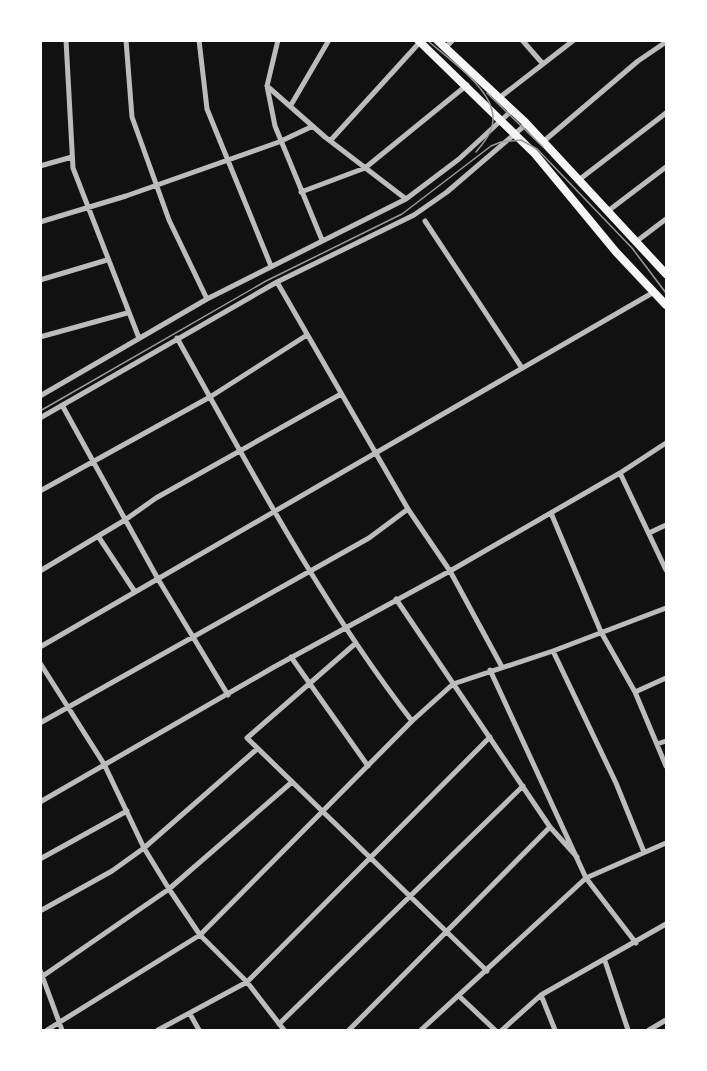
<svg xmlns="http://www.w3.org/2000/svg" width="707" height="1071" viewBox="0 0 707 1071" font-family="'Public Sans',sans-serif">
  <rect width="100%" height="100%" fill="#111"/>
  <g fill="none" stroke-linecap="round" stroke-linejoin="round">
    <path stroke="#bcbcbc" stroke-width="5" d="M 66,40 L 73,168 L 139,338
      M 126,40 L 132,117 L 169,220 L 207,299
      M 199,40 L 207,109 L 271,266
      M 278,40 L 267,86 L 275,126 L 322,240
      M 522,40 L 543,64
      M 446,47 L 453,40
      M 267,86 L 325,137 L 406,199
      M 499,98 L 574,40
      M 291,105 L 329,40
      M 330,141 L 420,42
      M 544,141 L 638,61 L 666,42
      M 40,166 L 72,157
      M 580,179 L 666,113
      M 301,192 L 365,168 L 467,85
      M 608,211 L 666,167
      M 425,221 L 522,368
      M 40,222 L 126,196 L 279,142 L 313,126
      M 637,241 L 666,219
      M 40,280 L 107,260
      M 277,282 L 408,509 L 450,571 L 502,667
      M 40,337 L 127,313
      M 177,338 C 250,468 320,602 412,721
      M 40,396 L 207,299 L 406,199 L 459,159 L 509,113 L 514,112
      M 62,405 L 158,579 L 228,695
      M 40,418 L 277,282 L 414,215 L 447,192 L 524,126 L 525,122
      M 620,473 L 666,570
      M 40,491 L 210,397 L 307,335
      M 551,513 L 601,632 L 635,692 L 666,766
      M 649,533 L 666,525
      M 98,536 L 135,592
      M 40,571 L 125,520 L 156,498 L 341,394
      M 396,599 L 550,827 L 577,857
      M 356,643 L 247,738 L 487,971
      M 40,647 L 654,292
      M 553,651 L 616,783 L 644,852
      M 291,657 L 368,766
      M 40,663 L 104,764 L 144,848 L 169,889 L 200,935 L 247,982 L 284,1030
      M 490,670 L 586,878 L 636,943
      M 635,692 L 666,678
      M 40,723 L 369,538 L 408,509
      M 657,744 L 666,741
      M 40,802 L 274,667 L 450,571 L 620,473 L 666,443
      M 40,859 L 127,811
      M 40,911 L 112,871 L 144,848 L 257,749
      M 605,961 L 628,1030
      M 40,970 L 62,1030
      M 40,978 L 169,889 L 292,782
      M 541,995 L 555,1030
      M 459,996 L 495,1030
      M 190,1014 L 199,1030
      M 279,1024 L 523,786
      M 47,1030 L 200,935 L 412,721 L 453,684 L 553,651 L 666,608
      M 158,1030 L 247,982 L 490,737
      M 349,1030 L 550,827
      M 421,1030 L 586,878 L 666,843
      M 502,1030 L 541,995 L 666,924
      M 649,1030 L 666,1020"/>
    <path stroke="#f5f5f5" stroke-width="8" d="M 418,40 L 535,154 L 616,252 L 666,305
      M 437,40 L 525,122 L 666,274"/>
    <path stroke="#9a9a9a" stroke-width="1.5" d="M 427,40 C 447,58 494,89 493,119 C 493,132 484,142 476,152
      M 487,93 L 543,147
      M 40,411 L 266,281 L 402,214 L 491,146 L 501,142 L 521,140 L 537,149 L 632,248 L 666,293"/>
  </g>
  <rect width="707" height="1071" fill="none" stroke="#ffffff" stroke-width="84"/>
</svg>
